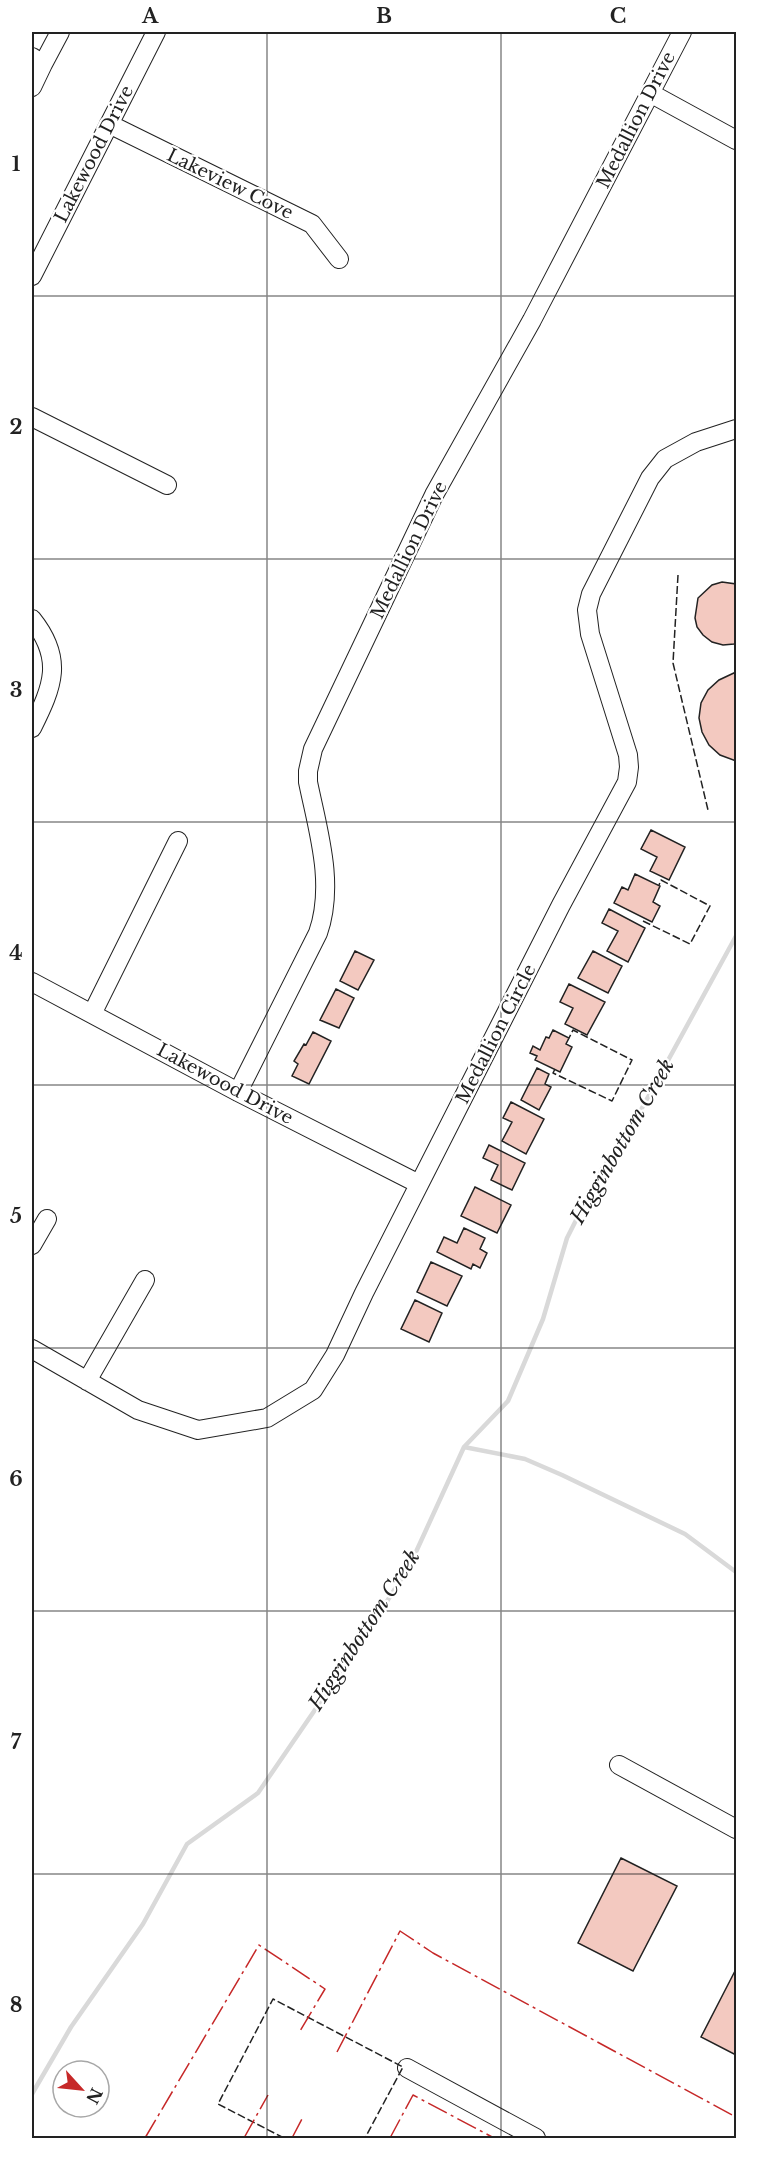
<svg xmlns="http://www.w3.org/2000/svg" width="768" height="2170" viewBox="0 0 768 2170" font-family="'Libre Baskerville',serif">
  <rect width="100%" height="100%" fill="#fff"/>
  <g fill="none" stroke-linecap="round" stroke-linejoin="round">
    <path stroke="#d9d9d9" stroke-width="4.5" d="M 464,1447 L 525,1459 L 562,1475 L 685,1534 L 736,1572
      M 32,2094 L 71,2027 L 143,1924 L 187,1844 L 258,1793 L 358,1647 L 410,1565 L 464,1447 L 508,1401 L 543,1319 L 567,1238 L 602,1169 L 630,1130 L 736,936"/>
  </g>
  <path fill="#f3c9c0" stroke="#222" stroke-width="1.5" d="M 722,582 L 736,584 L 736,643 L 734,644 L 723,645 L 712,642 L 703,635 L 697,627 L 695,618 L 698,598 L 712,585 Z
    M 736,672 L 736,761 L 720,755 L 709,745 L 702,732 L 699,718 L 701,703 L 708,690 L 719,680 Z
    M 651,830 L 685,847 L 669,880 L 650,871 L 657,857 L 641,849 Z
    M 635,874 L 660,886 L 653,902 L 660,906 L 652,922 L 614,903 L 622,887 L 628,890 Z
    M 609,909 L 645,928 L 628,962 L 607,951 L 618,931 L 602,923 Z
    M 355,951 L 374,960 L 358,990 L 340,981 Z
    M 593,951 L 622,966 L 608,993 L 578,978 Z
    M 569,984 L 605,1002 L 587,1035 L 565,1024 L 573,1008 L 560,1002 Z
    M 336,989 L 354,998 L 339,1028 L 320,1020 Z
    M 553,1030 L 569,1038 L 566,1044 L 572,1047 L 560,1072 L 535,1060 L 537,1056 L 530,1053 L 533,1046 L 540,1050 L 546,1037 L 549,1038 Z
    M 313,1032 L 331,1041 L 309,1084 L 292,1076 L 298,1064 L 294,1061 L 304,1044 L 306,1045 Z
    M 537,1068 L 549,1074 L 545,1084 L 551,1087 L 539,1110 L 521,1100 Z
    M 511,1102 L 544,1119 L 526,1154 L 502,1141 L 512,1122 L 503,1118 Z
    M 489,1145 L 525,1163 L 512,1190 L 491,1180 L 498,1165 L 483,1158 Z
    M 475,1187 L 511,1205 L 497,1233 L 461,1216 Z
    M 464,1228 L 485,1238 L 480,1249 L 487,1253 L 480,1268 L 473,1264 L 471,1269 L 437,1252 L 444,1237 L 457,1243 Z
    M 431,1262 L 462,1276 L 447,1306 L 417,1292 Z
    M 415,1300 L 442,1313 L 429,1342 L 401,1329 Z
    M 621,1858 L 677,1886 L 633,1971 L 578,1943 Z
    M 736,1969 L 736,2055 L 701,2037 Z"/>
  <g fill="none" stroke-linecap="round" stroke-linejoin="round">
    <defs>
      <path id="minor" d="M 32,57 L 43,64 L 32,87
        M 43,64 L 60,32
        M 650,93 L 736,140
        M 109,124 L 312,224 L 339,259
        M 32,276 L 156,32
        M 32,417 L 167,485
        M 32,619 C 64,659 53,686 32,728
        M 32,982 L 238,1092 L 419,1184
        M 92,1014 L 178,841
        M 238,1092 L 318,933 C 335,884 318,831 308,782 L 308,771 L 313,749 L 434,495 L 532,320 L 682,32
        M 32,1245 L 47,1219
        M 32,1349 L 138,1410 L 198,1430 L 267,1418 L 313,1390 L 335,1355 L 364,1293 L 561,905 L 627,782 L 629,767 L 628,755 L 590,634 L 587,610 L 591,594 L 650,478 L 665,459 L 696,442 L 736,429
        M 87,1381 L 145,1280
        M 619,1765 L 736,1829
        M 407,2068 L 536,2138"/>
    </defs>
    <use href="#minor" stroke="#222" stroke-width="20"/>
    <use href="#minor" stroke="#fff" stroke-width="18"/>
    <path stroke="#222" stroke-width="1.5" stroke-dasharray="8 3" stroke-linecap="butt" d="M 678,575 L 673,663 L 708,810
      M 643,921 L 690,944 L 710,906 L 661,880 L 659,885
      M 555,1069 L 553,1073 L 612,1101 L 632,1060 L 573,1030 L 569,1038
      M 284,2138 L 218,2104 L 273,1999 L 403,2067 L 365,2138"/>
    <path stroke="#c62828" stroke-width="1.5" stroke-dasharray="21 4.5 3 4.5" stroke-linecap="butt" d="M 337,2052 L 400,1931 L 433,1953 L 736,2117
      M 145,2138 L 259,1945 L 325,1989 L 300,2031
      M 244,2138 L 268,2095
      M 292,2138 L 303,2117
      M 390,2138 L 413,2095 L 494,2138"/>
  </g>
  <path fill="none" stroke="#222" stroke-width="1.5" stroke-opacity="0.55" d="M 267,32 L 267,2138M 501,32 L 501,2138M 32,296 L 736,296M 32,559 L 736,559M 32,822 L 736,822M 32,1085 L 736,1085M 32,1348 L 736,1348M 32,1611 L 736,1611M 32,1874 L 736,1874"/>
  <g text-anchor="middle" dominant-baseline="central" stroke-width="4.5" stroke-linejoin="round" paint-order="stroke">
    <g font-size="18" fill="#222" stroke="#fff">
      <text transform="translate(636 120) rotate(-63)">Medallion Drive</text>
      <text transform="translate(94 154) rotate(-63)">Lakewood Drive</text>
      <text transform="translate(230 184) rotate(26)">Lakeview Cove</text>
      <text transform="translate(409 550) rotate(-64)">Medallion Drive</text>
      <text transform="translate(496 1034) rotate(-63)">Medallion Circle</text>
      <text transform="translate(225 1084) rotate(28)">Lakewood Drive</text>
    </g>
    <g font-size="20" font-style="italic" fill="#222" stroke="#fff">
      <text transform="translate(622 1141) rotate(-60)">Higginbottom Creek</text>
      <text transform="translate(364 1630) rotate(-57)">Higginbottom Creek</text>
    </g>
  </g>
  <rect width="768" height="2170" fill="none" stroke="#ffffff" stroke-width="66"/>
  <g transform="translate(81 2089) rotate(117)"><circle r="28" fill="#ffffff" stroke="#a7a7a7" stroke-width="1.5"/>
  <path d="M0-4.5L10 22L0 15L-10 22Z" fill="#c62828"/>
  <text y="-9" font-size="16" font-weight="bold" text-anchor="middle" fill="#222222">N</text>
  </g>
  <rect x="33" y="33" width="702" height="2104" fill="none" stroke="#222" stroke-width="2"/>
  <g font-size="20" text-anchor="middle" font-weight="bold" fill="#222">
    <text x="150" y="23">A</text>
    <text x="384" y="23">B</text>
    <text x="618" y="23">C</text>
    <text x="16" y="171">1</text>
    <text x="16" y="434">2</text>
    <text x="16" y="697">3</text>
    <text x="16" y="960">4</text>
    <text x="16" y="1223">5</text>
    <text x="16" y="1486">6</text>
    <text x="16" y="1749">7</text>
    <text x="16" y="2012">8</text>
  </g>
</svg>
